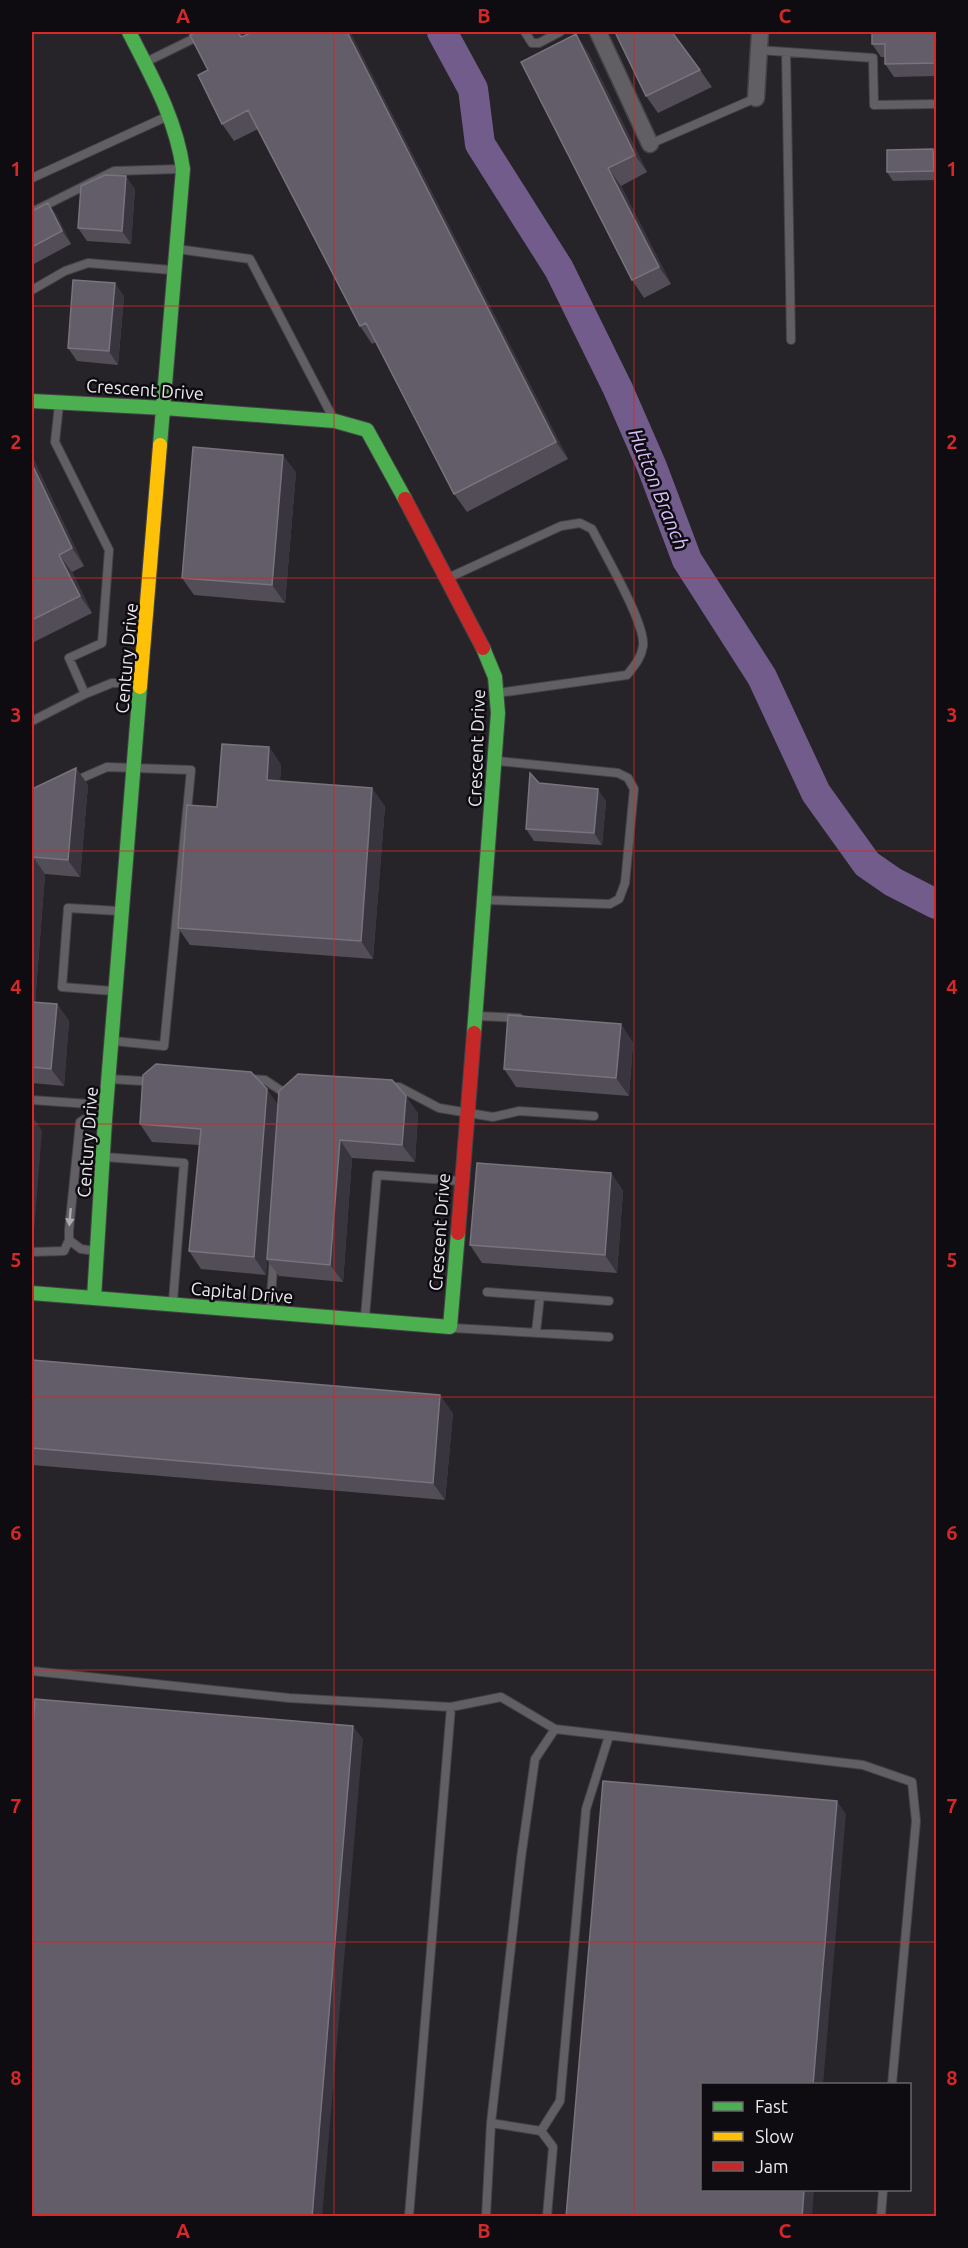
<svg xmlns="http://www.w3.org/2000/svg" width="968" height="2248" viewBox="0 0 968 2248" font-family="Ubuntu,sans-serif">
  <rect width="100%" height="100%" fill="#262429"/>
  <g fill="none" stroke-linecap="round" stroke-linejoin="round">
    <path stroke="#715c8c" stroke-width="30" d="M 442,32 L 473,89 L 480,144 L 559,269 L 618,389 L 652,467 L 687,560 L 762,677 L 816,793 L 867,864 L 893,882 L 936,904"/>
    <defs>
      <path id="lane" d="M 525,32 L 532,43 L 539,43 L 560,32
        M 759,50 L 873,58 L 874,105 L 936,104
        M 786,52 L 791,340
        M 148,61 L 207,32
        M 650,144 L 756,98
        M 32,178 L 168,116
        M 32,212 L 114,171 L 180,169
        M 177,249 L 250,259 L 332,416
        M 32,290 L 65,271 L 88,263 L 171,270
        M 59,405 L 55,442 L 109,550 L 102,643 L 69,658 L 85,694 L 112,683 L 139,683
        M 448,578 L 561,526 L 580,523 L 592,529 C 604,553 646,624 643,646 C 641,659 634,666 627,675 L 498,693
        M 32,721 L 85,694
        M 73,782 L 107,767 L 191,770 L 164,1046 L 114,1041
        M 487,900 L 610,904 L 619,899 L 625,883 L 634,789 L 628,778 L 618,773 L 498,761
        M 113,991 L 62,987 L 68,908 L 119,911
        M 478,1016 L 519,1018
        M 109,1079 L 143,1081 L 153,1077
        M 249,1079 L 265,1080 L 286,1094 L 288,1093
        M 388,1087 L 399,1087 L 439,1108 L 493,1117 L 519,1111 L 594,1116
        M 32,1100 L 104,1105
        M 105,1157 L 184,1163 L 173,1301
        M 69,1240 L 81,1249 L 96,1251
        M 32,1252 L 64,1251 L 69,1240 L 69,1230 L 80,1122 L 85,1119 L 102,1120
        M 487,1292 L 609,1301
        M 270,1309 L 274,1256
        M 365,1317 L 377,1175 L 460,1181
        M 453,1328 L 609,1337
        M 536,1332 L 540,1296
        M 32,1671 L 289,1698 L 451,1707 L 501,1697 L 555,1729
        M 491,2123 L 541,2131 L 553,2147 L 547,2216
        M 541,2131 L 560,2101 L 586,1809 L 609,1736
        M 409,2216 L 451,1707
        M 486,2216 L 491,2123 L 521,1858 L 535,1759 L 555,1729 L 863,1765 L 912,1782 L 916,1821 L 892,2084
        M 881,2216 L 883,2190"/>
      <path id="street" d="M 598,32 L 650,144
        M 756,98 L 760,32"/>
      <path id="fast" d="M 129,32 C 152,77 176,119 183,169 L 160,445
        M 32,401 L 164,408 L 335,421 L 367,430 L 405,499
        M 474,1033 L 498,713 L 495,677 L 483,648
        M 32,1293 L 450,1327 L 458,1233
        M 94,1298 L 105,1120 L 140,687"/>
      <path id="slow" d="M 140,687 L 160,445"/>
      <path id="jam" d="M 405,499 L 483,648
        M 458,1233 L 474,1033"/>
    </defs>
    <use href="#lane" stroke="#434246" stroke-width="10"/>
    <use href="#street" stroke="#434246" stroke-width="19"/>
    <use href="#fast" stroke="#434246" stroke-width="16"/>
    <use href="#slow" stroke="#434246" stroke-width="16"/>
    <use href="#jam" stroke="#434246" stroke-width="16"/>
    <use href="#lane" stroke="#615f63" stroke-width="8"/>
    <use href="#street" stroke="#615f63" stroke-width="16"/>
    <use href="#fast" stroke="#4caf50" stroke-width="14"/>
    <use href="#slow" stroke="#ffc107" stroke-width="14"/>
    <use href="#jam" stroke="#c62828" stroke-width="14"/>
  </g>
  <path fill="#524d57" d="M 253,32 L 350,32 L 568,459 L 467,512 L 454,494 L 376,342 L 372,344 L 360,326 L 258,129 L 234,141 L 222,124 L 208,70 Z
    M 936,32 L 936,76 L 894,77 L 885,64 L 885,57 L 881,57 L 872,44 Z
    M 588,52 L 647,172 L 621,186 L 671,284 L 644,298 L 632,280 L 521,62 Z
    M 700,70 L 712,87 L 658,113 L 646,96 Z
    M 936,154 L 936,180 L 893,181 L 887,172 Z
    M 135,189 L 131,244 L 87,241 L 78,228 Z
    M 48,203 L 57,216 L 71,244 L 32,265 L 32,211 Z
    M 124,296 L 118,365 L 77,361 L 68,348 Z
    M 32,456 L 84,566 L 72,572 L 92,613 L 32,643 Z
    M 296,472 L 285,603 L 194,595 L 182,578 Z
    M 269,747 L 281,765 L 280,781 L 385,806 L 373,959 L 190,945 L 178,928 L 217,807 Z
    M 76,768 L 88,785 L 80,877 L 45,874 L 35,1002 L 57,1004 L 69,1021 L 64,1086 L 32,1083 L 32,789 Z
    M 539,783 L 606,801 L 602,845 L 534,841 L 526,829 Z
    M 633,1042 L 629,1096 L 516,1087 L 504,1069 Z
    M 278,1106 L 418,1113 L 415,1162 L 352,1158 L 343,1282 L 279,1276 L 267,1260 L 266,1275 L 201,1269 L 189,1251 L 199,1145 L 152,1142 L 140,1124 Z
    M 611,1173 L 623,1191 L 617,1273 L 482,1263 L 470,1245 Z
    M 32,1360 L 453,1413 L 445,1500 L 32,1465 Z"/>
  <path fill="#39353e" d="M 238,32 L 242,32 L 253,55 L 241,37 Z
    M 347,32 L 350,32 L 568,459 L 556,442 Z
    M 576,34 L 588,52 L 647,172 L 635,155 Z
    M 933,149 L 936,154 L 936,175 L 934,171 Z
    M 608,168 L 621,186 L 671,284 L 659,267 Z
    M 126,176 L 135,189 L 131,244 L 122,231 Z
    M 48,203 L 57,216 L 71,244 L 62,231 Z
    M 115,283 L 124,296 L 118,365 L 109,351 Z
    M 283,455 L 296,472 L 285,603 L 272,585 Z
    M 32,456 L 84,566 L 72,548 L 32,464 Z
    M 59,555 L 72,572 L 92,613 L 80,596 Z
    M 269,747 L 281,765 L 279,798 L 267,780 Z
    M 76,768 L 88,785 L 80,877 L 68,860 Z
    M 372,788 L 385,806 L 373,959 L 361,941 Z
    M 598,789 L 606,801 L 602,845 L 594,833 Z
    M 33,857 L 45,874 L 34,1018 L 32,1015 L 32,879 Z
    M 57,1004 L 69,1021 L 64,1086 L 51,1069 Z
    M 621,1024 L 633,1042 L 629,1096 L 616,1078 Z
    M 267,1089 L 279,1106 L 266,1275 L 254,1257 Z
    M 406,1096 L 418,1113 L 415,1162 L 402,1145 Z
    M 32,1115 L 42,1131 L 33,1244 L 32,1243 Z
    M 340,1140 L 352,1158 L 343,1282 L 330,1265 Z
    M 611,1173 L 623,1191 L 617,1273 L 605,1255 Z
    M 440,1395 L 453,1413 L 445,1500 L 433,1483 Z
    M 353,1726 L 363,1739 L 322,2217 L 312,2217 Z
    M 837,1801 L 846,1814 L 823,2085 L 813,2085 Z
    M 804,2190 L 814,2190 L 812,2217 L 802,2217 Z"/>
  <path fill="#625d68" stroke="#78737d" stroke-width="1.5" d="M 197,32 L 238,32 L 241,37 L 253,32 L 347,32 L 556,442 L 454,494 L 366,323 L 360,326 L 248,110 L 222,124 L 198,75 L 208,70 L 190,35 Z
    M 615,32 L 672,32 L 700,70 L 646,96 Z
    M 872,32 L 936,32 L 936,63 L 885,64 L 885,44 L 872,44 Z
    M 576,34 L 635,155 L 608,168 L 659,267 L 632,280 L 521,62 Z
    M 933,149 L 934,171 L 887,172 L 887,150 Z
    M 105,175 L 126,176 L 122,231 L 78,228 L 81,186 Z
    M 48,203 L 62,231 L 32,247 L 32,211 Z
    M 73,280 L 115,283 L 109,351 L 68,348 Z
    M 193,447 L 283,455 L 272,585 L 182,578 Z
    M 32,464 L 72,548 L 59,555 L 80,596 L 32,620 Z
    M 222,744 L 269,747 L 267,780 L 372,788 L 361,941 L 178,928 L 187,805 L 217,807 Z
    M 76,768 L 68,860 L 33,857 L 32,879 L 32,789 Z
    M 530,773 L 539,783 L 598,789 L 594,833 L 526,829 Z
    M 32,1002 L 57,1004 L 51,1069 L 32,1067 Z
    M 508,1015 L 621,1024 L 616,1078 L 504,1069 Z
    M 156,1064 L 251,1072 L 267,1089 L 254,1257 L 189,1251 L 201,1129 L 140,1124 L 143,1075 Z
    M 298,1074 L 392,1080 L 406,1096 L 402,1145 L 340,1140 L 330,1265 L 267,1259 L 279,1091 Z
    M 477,1163 L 611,1173 L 605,1255 L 470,1245 Z
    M 32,1360 L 440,1395 L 433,1483 L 32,1448 Z
    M 35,1699 L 353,1726 L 312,2217 L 32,2217 L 32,1743 Z
    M 603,1781 L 837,1801 L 813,2085 L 702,2085 L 702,2190 L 804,2190 L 802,2217 L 566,2217 Z"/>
  <defs><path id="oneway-solid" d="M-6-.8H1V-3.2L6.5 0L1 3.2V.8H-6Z" transform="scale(1.5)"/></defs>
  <use fill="#adaab0" href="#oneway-solid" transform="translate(70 1217) rotate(95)"/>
  <path fill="none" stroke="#d62828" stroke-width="1.5" stroke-opacity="0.55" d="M 334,32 L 334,2216M 634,32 L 634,2216M 32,306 L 936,306M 32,578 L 936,578M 32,851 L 936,851M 32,1124 L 936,1124M 32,1397 L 936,1397M 32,1670 L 936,1670M 32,1942 L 936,1942"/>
  <g text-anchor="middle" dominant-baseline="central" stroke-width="5" stroke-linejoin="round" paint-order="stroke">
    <g font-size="18" fill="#ebe8ef" stroke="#0e0c10">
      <text transform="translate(145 389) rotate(4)">Crescent Drive</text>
      <text transform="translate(126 658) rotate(-85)">Century Drive</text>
      <text transform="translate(476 748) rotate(-88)">Crescent Drive</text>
      <text transform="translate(87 1142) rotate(-86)">Century Drive</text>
      <text transform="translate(439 1232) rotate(-86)">Crescent Drive</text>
      <text transform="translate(242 1292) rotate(5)">Capital Drive</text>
    </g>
    <g font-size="20" font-style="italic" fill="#d7bdfc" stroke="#0e0c10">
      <text transform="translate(659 489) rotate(68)">Hutton Branch</text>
    </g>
  </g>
  <rect width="968" height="2248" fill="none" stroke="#0e0c10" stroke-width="66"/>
  <rect x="701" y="2083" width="210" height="108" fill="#0e0c10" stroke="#666469" stroke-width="1.5"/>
  <rect x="713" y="2102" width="30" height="9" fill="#4caf50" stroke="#666469" stroke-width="1.5"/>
  <text x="755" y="2113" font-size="18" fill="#ebe8ef">Fast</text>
  <rect x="713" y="2132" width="30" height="9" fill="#ffc107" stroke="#666469" stroke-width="1.5"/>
  <text x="755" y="2143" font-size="18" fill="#ebe8ef">Slow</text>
  <rect x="713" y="2162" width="30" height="9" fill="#c62828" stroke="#666469" stroke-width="1.5"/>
  <text x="755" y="2173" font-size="18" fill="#ebe8ef">Jam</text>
  <rect x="33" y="33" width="902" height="2182" fill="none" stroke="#d62828" stroke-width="2"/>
  <g font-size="20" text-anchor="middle" font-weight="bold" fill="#d62828">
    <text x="183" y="23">A</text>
    <text x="484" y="23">B</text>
    <text x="785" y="23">C</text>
    <text x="16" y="176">1</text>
    <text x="952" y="176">1</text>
    <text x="16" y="449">2</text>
    <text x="952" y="449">2</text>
    <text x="16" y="722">3</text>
    <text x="952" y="722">3</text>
    <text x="16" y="994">4</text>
    <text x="952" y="994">4</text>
    <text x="16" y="1267">5</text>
    <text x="952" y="1267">5</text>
    <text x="16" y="1540">6</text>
    <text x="952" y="1540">6</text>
    <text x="16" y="1813">7</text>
    <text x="952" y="1813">7</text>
    <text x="16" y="2085">8</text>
    <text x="952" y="2085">8</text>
    <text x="183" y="2238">A</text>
    <text x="484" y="2238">B</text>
    <text x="785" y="2238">C</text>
  </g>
</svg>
